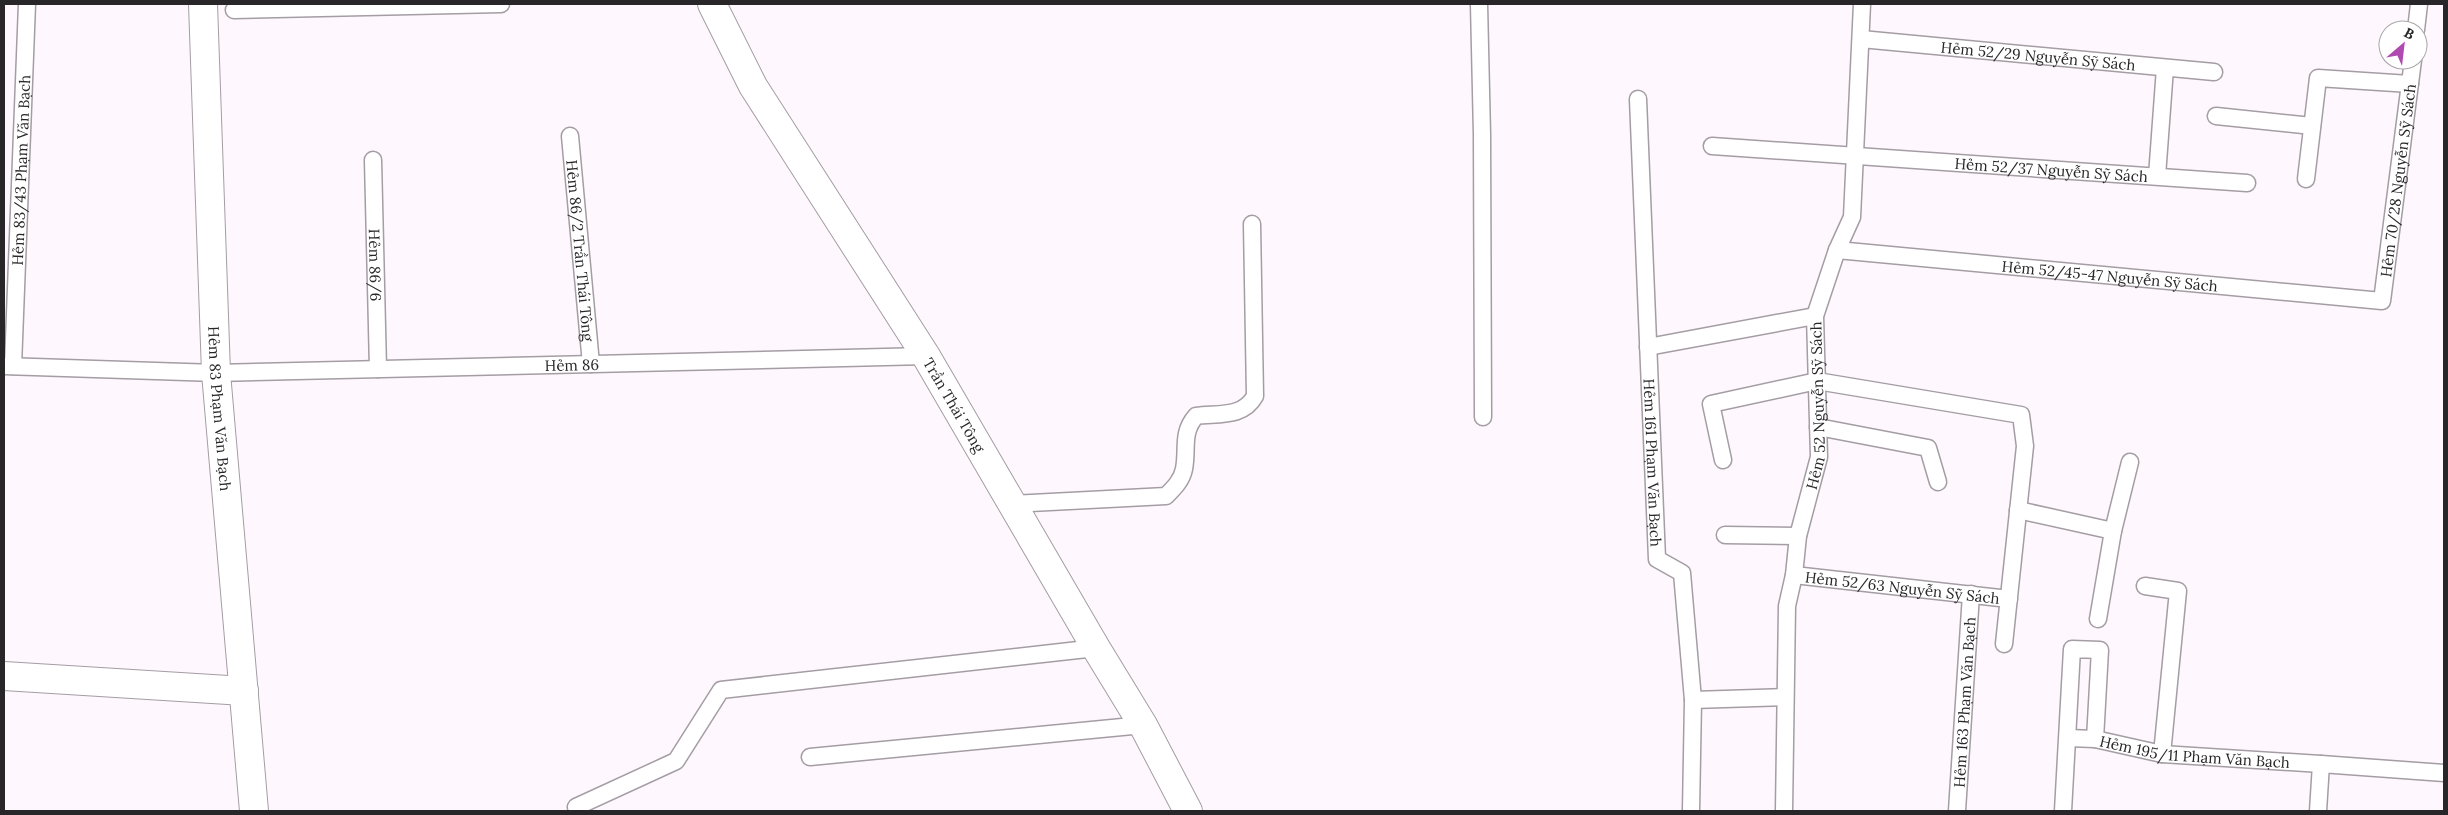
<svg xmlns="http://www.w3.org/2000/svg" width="2448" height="815" viewBox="0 0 2448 815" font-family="Lora,serif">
  <rect width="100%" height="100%" fill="#fef8fe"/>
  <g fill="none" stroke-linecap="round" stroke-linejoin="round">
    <defs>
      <g id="lane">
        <path d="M 1479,4 L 1482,135 L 1483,417"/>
        <path d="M 234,10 L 501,4"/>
        <path d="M 2416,30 L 2419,4"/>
        <path id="s1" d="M 1861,39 L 2214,72"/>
        <path id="s2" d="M 1638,99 L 1657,559 L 1682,573 L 1693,700 L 1691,811"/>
        <path d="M 2216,116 L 2312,126"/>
        <path id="s3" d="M 570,136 L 591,364"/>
        <path id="s4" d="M 1712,146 L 2247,183"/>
        <path id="s5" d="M 373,160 L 378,369"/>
        <path d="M 2157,176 L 2165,68"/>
        <path d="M 2306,179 L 2318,78 L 2410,84"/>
        <path id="s6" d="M 1837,250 L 2382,301 L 2413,60"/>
        <path d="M 1648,347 L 1815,316"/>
        <path id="s7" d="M 4,366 L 216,373 L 926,356"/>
        <path id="s8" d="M 13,366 L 27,4"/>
        <path d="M 1818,427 L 1928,448 L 1938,482"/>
        <path d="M 1723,460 L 1711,404 L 1817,381 L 2021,415 L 2025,446 L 2004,644"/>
        <path d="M 1012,504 L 1166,496 C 1174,488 1182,480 1184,469 C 1188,449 1181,433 1196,416 C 1218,413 1243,418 1255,396 L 1252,224"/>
        <path d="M 2018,510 L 2113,531"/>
        <path d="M 1725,535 L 1798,536"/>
        <path id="s9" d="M 1794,575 L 2009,599"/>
        <path d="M 2145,586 L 2178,591 L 2162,754"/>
        <path d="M 2098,619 L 2113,531 L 2130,462"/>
        <path d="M 1693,700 L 1785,697"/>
        <path id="s10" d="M 2068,738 L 2095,739 L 2162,754 L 2321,764"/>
        <path d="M 810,757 L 1143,725"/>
        <path d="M 576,807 L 676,761 L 721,690 L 1096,648"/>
        <path id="s11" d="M 1784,811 L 1787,606 L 1794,575 L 1798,536 L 1819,457 L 1815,316 L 1837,250 L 1852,217 L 1862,4"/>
        <path id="s12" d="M 1957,811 L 1971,594"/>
        <path d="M 2063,811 L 2072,649 L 2100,650 L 2095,739"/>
        <path d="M 2318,811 L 2321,764 L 2444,773"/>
      </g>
      <g id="street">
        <path id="s13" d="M 203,4 L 216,373 L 254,811"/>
        <path id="s14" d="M 712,4 L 753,86 L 926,356 L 1096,648 L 1143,725 L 1188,811"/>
        <path d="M 4,676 L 244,691"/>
      </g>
    </defs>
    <use href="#lane" stroke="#a49da4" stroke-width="19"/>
    <use href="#street" stroke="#a49da4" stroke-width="30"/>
    <use href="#lane" stroke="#fff" stroke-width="16"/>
    <use href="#street" stroke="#fff" stroke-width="28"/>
  </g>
  <g text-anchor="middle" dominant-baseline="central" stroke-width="5" stroke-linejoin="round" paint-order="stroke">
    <g font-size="15" fill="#282628" stroke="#fff">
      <text stroke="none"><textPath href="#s1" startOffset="178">Hẻm 52/29 Nguyễn Sỹ Sách</textPath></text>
      <text stroke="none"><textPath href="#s4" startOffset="340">Hẻm 52/37 Nguyễn Sỹ Sách</textPath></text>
      <text stroke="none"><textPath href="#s8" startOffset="196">Hẻm 83/43 Phạm Văn Bạch</textPath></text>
      <text stroke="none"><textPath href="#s6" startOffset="669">Hẻm 70/28 Nguyễn Sỹ Sách</textPath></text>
      <text stroke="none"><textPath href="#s3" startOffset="115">Hẻm 86/2 Trần Thái Tông</textPath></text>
      <text stroke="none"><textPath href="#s5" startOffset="105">Hẻm 86/6</textPath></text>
      <text stroke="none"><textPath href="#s6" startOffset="274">Hẻm 52/45-47 Nguyễn Sỹ Sách</textPath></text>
      <text stroke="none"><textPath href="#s7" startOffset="568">Hẻm 86</textPath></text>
      <text stroke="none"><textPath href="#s14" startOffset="469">Trần Thái Tông</textPath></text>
      <text stroke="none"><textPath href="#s11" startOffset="409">Hẻm 52 Nguyễn Sỹ Sách</textPath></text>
      <text stroke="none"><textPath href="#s13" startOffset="405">Hẻm 83 Phạm Văn Bạch</textPath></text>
      <text stroke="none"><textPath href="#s2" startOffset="364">Hẻm 161 Phạm Văn Bạch</textPath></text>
      <text stroke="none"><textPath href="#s9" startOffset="109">Hẻm 52/63 Nguyễn Sỹ Sách</textPath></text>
      <text stroke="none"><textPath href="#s12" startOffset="109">Hẻm 163 Phạm Văn Bạch</textPath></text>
      <text stroke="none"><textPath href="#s10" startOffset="128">Hẻm 195/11 Phạm Văn Bạch</textPath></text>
    </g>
  </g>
  <rect width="2448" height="815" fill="none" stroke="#282628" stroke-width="10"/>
  <g transform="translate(2403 45) rotate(28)"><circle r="24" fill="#ffffff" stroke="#a9a8a9"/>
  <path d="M0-4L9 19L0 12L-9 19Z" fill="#af4ab0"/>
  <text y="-8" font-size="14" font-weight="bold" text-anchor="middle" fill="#282628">B</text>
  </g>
</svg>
